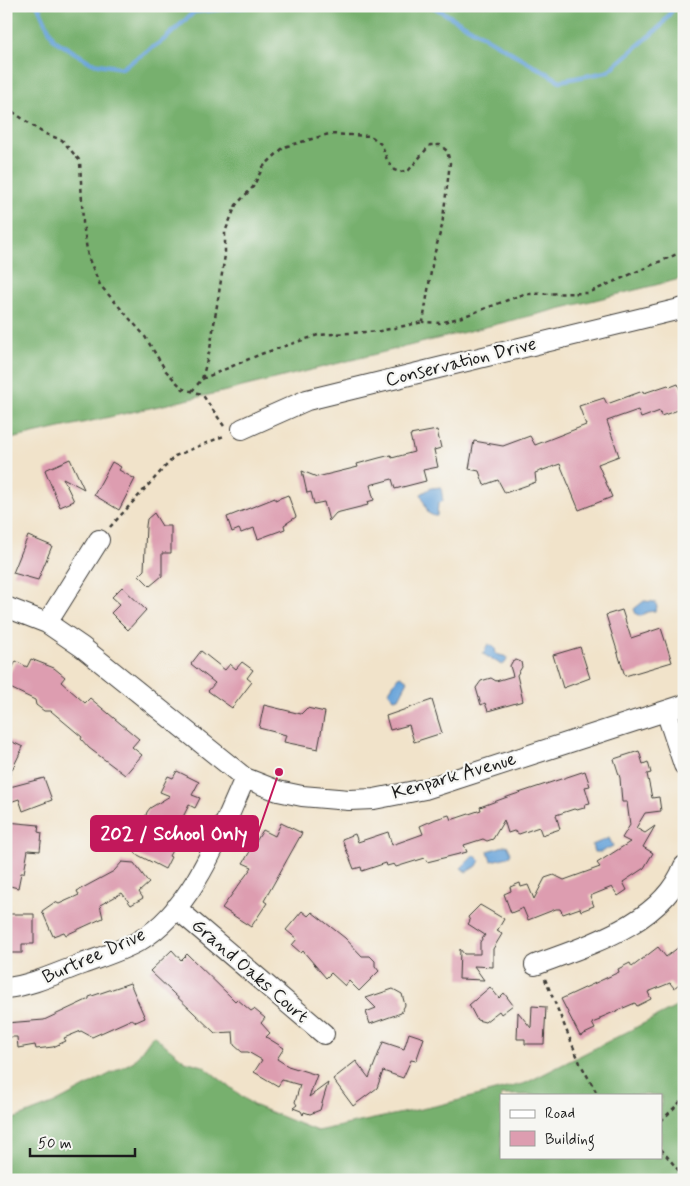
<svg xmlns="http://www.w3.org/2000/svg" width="690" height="1186" viewBox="0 0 690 1186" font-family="Mynerve,sans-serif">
  <rect width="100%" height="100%" fill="#f6f6f2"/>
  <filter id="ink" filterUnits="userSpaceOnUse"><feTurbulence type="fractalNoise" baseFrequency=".02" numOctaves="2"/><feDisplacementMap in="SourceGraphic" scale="10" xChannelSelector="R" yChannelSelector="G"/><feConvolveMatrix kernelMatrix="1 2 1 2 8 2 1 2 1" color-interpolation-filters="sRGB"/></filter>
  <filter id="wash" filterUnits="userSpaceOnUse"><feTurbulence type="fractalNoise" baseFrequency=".0096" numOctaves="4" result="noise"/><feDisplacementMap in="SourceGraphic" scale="20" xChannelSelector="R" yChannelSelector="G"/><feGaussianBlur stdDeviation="1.12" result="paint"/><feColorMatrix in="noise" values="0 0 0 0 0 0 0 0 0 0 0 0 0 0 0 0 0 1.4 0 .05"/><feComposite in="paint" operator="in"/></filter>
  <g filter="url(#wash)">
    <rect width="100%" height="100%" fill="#f1e3ca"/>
    <path fill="#77b06e" stroke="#4a6645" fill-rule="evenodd" d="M 6,6 L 684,6 L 684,278 L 222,392 L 6,440 Z
      M 684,1003 L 684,1180 L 6,1180 L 6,1122 L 55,1103 L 134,1061 L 153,1035 L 185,1061 L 203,1066 L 253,1105 L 317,1131 L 440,1105 L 526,1083 ZM 501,1095 L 661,1095 L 661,1157 L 501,1157 Z"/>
    <path fill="#6aa5da" stroke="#43607b" d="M 441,487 L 443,501 L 438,504 L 437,516 L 434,516 L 428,513 L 421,494 L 431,488 Z
      M 644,601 L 655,602 L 657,607 L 655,611 L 647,612 L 641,616 L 636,614 L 634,609 Z
      M 488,644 L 495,648 L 496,654 L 507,657 L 506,662 L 502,665 L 483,654 Z
      M 401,676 L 408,681 L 399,698 L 394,699 L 388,692 L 398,677 Z
      M 609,838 L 613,846 L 601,852 L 594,852 L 592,845 Z
      M 507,845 L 511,853 L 508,857 L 491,861 L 488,851 Z
      M 474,855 L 480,860 L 477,866 L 466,872 L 461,868 Z"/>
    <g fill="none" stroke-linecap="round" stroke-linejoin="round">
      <path stroke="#6aa5da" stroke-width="4.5" d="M 38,6 L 54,40 L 92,63 L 122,68 L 165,39 L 194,12 L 253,6
        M 432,6 L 560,81 L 607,72 L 661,26 L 675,6"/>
    </g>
    <g id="blocks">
      <path fill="#dd9db0" d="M 678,384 L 684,399 L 684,408 L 661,416 L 660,411 L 641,418 L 638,410 L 607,421 L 619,456 L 598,464 L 612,497 L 579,510 L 560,464 L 535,473 L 536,482 L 505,493 L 498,480 L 484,485 L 479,471 L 469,469 L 474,441 L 503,446 L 530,436 L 535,445 L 586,425 L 579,406 L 604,398 L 607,404 L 643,391 L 644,393 L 668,385 L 670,387 Z
        M 437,430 L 441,448 L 434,450 L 438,467 L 423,470 L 426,481 L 395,489 L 392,479 L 370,485 L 374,500 L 367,502 L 368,505 L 336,513 L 329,521 L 324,502 L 314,504 L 311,492 L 307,493 L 302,471 L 317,477 L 358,467 L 357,464 L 379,458 L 391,455 L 392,458 L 414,452 L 410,435 Z
        M 70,459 L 84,489 L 63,478 L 74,501 L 60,507 L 45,470 Z
        M 112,462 L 121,467 L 119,470 L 135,479 L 119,510 L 94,495 Z
        M 288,495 L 296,517 L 284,525 L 285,529 L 258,539 L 254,528 L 241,533 L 239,529 L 232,532 L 227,517 L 275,498 L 275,500 Z
        M 154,513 L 162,526 L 171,526 L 171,553 L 162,553 L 162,576 L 150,586 L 139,575 L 144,570 L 146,526 L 147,519 Z
        M 28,536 L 52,546 L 38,580 L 13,573 Z
        M 122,587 L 146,610 L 128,630 L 111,613 L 120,604 L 112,597 Z
        M 622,610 L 631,638 L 661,628 L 672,662 L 625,676 L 606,615 Z
        M 580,647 L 590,678 L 563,688 L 553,655 Z
        M 201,651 L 225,670 L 230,664 L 236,669 L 242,662 L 253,670 L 247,678 L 252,682 L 232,708 L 208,691 L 215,683 L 191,664 Z
        M 31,659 L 54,668 L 65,677 L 61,682 L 85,703 L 90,698 L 139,739 L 132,747 L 142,755 L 125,775 L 89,748 L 81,739 L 82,737 L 51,711 L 44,711 L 36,705 L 35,700 L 6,686 L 6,681 L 16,661 L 27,667 Z
        M 516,660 L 521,662 L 522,667 L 517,675 L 523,701 L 488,711 L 485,703 L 481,705 L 476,688 L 481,681 L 491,678 L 496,681 L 513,676 L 510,666 L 512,662 Z
        M 432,700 L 442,733 L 414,742 L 409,725 L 390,730 L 386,716 Z
        M 264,705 L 301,714 L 307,708 L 325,712 L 318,749 L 284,742 L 286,735 L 259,728 Z
        M 6,739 L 23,747 L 6,782 Z
        M 639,751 L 643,764 L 648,762 L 651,773 L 647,774 L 652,798 L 659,797 L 661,811 L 645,813 L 636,828 L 645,833 L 655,826 L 643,847 L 653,853 L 644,868 L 623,882 L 627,890 L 618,896 L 612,887 L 590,896 L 594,906 L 581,911 L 580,908 L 563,914 L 560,909 L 556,909 L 528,920 L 523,908 L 511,913 L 504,894 L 511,891 L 510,887 L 520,883 L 521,887 L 528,885 L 534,899 L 545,878 L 554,875 L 564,880 L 600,867 L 597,863 L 630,842 L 622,838 L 630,825 L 627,802 L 622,802 L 620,778 L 614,759 Z
        M 177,771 L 199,782 L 192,795 L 200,798 L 195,808 L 189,805 L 179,825 L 184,828 L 169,856 L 171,857 L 165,869 L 136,854 L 133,844 L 138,835 L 156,828 L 144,822 L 147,812 L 150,808 L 170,796 L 160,792 L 168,776 L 173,778 Z
        M 585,771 L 590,786 L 585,787 L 590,803 L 585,804 L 584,808 L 577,810 L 574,809 L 556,815 L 560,829 L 542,835 L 539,827 L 519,834 L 514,831 L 508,833 L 504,820 L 493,839 L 487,841 L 483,839 L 464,845 L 467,852 L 427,862 L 425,858 L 396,867 L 394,864 L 387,866 L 386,863 L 362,871 L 361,867 L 354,869 L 342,839 L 355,834 L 358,842 L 388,832 L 392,845 L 423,834 L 420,826 L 436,819 L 449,815 L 451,820 L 481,810 L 480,807 L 510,796 Z
        M 44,778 L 52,800 L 23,811 L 19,799 L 10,802 L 6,788 Z
        M 7,822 L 39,825 L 38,832 L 42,833 L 40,851 L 28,850 L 24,873 L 21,873 L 18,888 L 6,885 Z
        M 281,823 L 302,833 L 264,901 L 267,903 L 251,927 L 222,908 L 252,867 L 243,863 L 263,830 L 275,836 Z
        M 122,862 L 134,863 L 149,883 L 139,892 L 143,898 L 131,905 L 122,893 L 100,905 L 103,918 L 66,935 L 64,932 L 53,936 L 42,911 L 55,902 L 59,904 L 79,895 L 77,891 L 114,871 Z
        M 480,905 L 504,919 L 497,931 L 502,934 L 493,949 L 493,967 L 474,966 L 484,980 L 459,979 L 460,949 L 464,954 L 480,954 L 480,942 L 485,935 L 468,924 L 470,921 L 468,917 Z
        M 302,911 L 308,916 L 312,912 L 345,938 L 362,956 L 370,956 L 375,961 L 375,966 L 379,971 L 359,991 L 349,981 L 345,986 L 331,973 L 326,978 L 303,951 L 301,953 L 292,945 L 297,939 L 286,930 Z
        M 8,914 L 34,914 L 34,944 L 22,944 L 22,953 L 6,953 Z
        M 684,943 L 684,980 L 674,988 L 670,983 L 648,992 L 651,999 L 637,1006 L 635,1003 L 600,1018 L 600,1020 L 592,1023 L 595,1029 L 580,1036 L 561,999 L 619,972 L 618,969 L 630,963 L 632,967 L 658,947 L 666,957 Z
        M 172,950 L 181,960 L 187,954 L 235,1001 L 237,999 L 251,1011 L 254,1009 L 265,1018 L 261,1023 L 270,1033 L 266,1037 L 284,1048 L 277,1059 L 288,1066 L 317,1075 L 309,1097 L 328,1083 L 320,1110 L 310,1114 L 304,1112 L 303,1115 L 301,1111 L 293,1108 L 297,1105 L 295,1102 L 300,1085 L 282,1080 L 278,1086 L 254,1072 L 262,1060 L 248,1052 L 242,1052 L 234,1045 L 233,1032 L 215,1033 L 150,971 Z
        M 130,983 L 145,1018 L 136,1022 L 132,1019 L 92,1037 L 81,1031 L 64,1038 L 66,1041 L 53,1047 L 36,1049 L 35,1045 L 18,1048 L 17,1037 L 6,1037 L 6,1023 L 44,1020 L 89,999 L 89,997 Z
        M 490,987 L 499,998 L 504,993 L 513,1005 L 501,1014 L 499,1011 L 485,1022 L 477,1020 L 469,1005 Z
        M 393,989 L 402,994 L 405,1005 L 401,1013 L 370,1024 L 366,1012 L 376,1008 L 366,998 Z
        M 532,1006 L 546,1007 L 544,1044 L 525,1044 L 525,1039 L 517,1039 L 518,1012 L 531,1028 Z
        M 409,1033 L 424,1038 L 416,1061 L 411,1060 L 403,1078 L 383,1071 L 377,1088 L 353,1106 L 333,1079 L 356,1061 L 369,1078 L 383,1042 L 404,1049 Z"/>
    </g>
  </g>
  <g filter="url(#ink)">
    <use href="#blocks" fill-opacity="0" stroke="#3c3a36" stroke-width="1"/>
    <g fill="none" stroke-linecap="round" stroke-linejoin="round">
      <defs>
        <path id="minor" d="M 242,429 L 307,400 L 684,308
          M 6,607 L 47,623 L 82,647 L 245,778 L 278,791 L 302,796 L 349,800 L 374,799 L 425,789 L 684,705
          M 47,623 L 99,540
          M 666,711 L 684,765
          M 176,908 L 324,1034
          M 535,965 C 588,945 662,924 684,866
          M 6,988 C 33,985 57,973 82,964 C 101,957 121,951 139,941 C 193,910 221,832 245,778"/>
      </defs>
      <use href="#minor" stroke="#3c3a36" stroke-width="22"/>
      <path stroke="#3c3a36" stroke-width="2.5" stroke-dasharray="4 4" stroke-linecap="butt" d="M 6,107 L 43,133 L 62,140 L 80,161 L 83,223 L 88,257 L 100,285 L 144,335 L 166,371 L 183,389 L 202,394 L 226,429
        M 202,379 L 261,354 L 318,335 L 380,331 L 423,322
        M 192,391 L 202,379 L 210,349 L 225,255 L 225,232 L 236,205 L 253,187 L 263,167 L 284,147 L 329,134 L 371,136 L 382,145 L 387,160 L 394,170 L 400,172 L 409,170 L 430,145 L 440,145 L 447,151 L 450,163 L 442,226 L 433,259 L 423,322 L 440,323 L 462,317 L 524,294 L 588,293 L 684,251
        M 110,527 L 175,456 L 226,435
        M 545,979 L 580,1063 L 598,1095
        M 661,1121 L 684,1098
        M 661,1149 L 684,1177"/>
      <use href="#minor" stroke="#fff" stroke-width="20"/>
    </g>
  </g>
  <g text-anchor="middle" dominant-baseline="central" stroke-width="4.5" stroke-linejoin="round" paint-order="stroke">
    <g font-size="19" fill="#1c1c1c" stroke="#f6f6f2">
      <text transform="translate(461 362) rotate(-14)">Conservation Drive</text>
      <text transform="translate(454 776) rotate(-16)">Kenpark Avenue</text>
      <text transform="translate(94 956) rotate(-24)">Burtree Drive</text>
      <text transform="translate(250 971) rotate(41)">Grand Oaks Court</text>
    </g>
  </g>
  <path fill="none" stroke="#c2185b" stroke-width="2" d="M279 772L258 833"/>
  <circle fill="#c2185b" stroke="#f6f6f2" stroke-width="2" cx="279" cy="772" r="5"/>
  <rect fill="#c2185b" stroke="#c2185b" stroke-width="2" x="91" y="816" width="167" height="35" rx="5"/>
  <g font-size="20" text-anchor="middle" font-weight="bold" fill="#fff">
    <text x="174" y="840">202 / School Only</text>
  </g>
  <rect width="690" height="1186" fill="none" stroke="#f6f6f2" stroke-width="25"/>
  <rect x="500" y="1094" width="162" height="65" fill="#f6f6f2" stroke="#9f9f9c"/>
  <rect x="510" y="1110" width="25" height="8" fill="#ffffff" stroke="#9f9f9c"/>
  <text x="545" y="1118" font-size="15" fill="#1c1c1c">Road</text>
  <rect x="510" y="1131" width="25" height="15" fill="#dd9db0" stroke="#9f9f9c"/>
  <text x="545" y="1144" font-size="15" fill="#1c1c1c">Building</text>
  <path d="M30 1148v8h105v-8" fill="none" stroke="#1c1c1c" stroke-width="2.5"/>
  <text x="38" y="1148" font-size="15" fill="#1c1c1c" stroke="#f6f6f2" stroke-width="4" paint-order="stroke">50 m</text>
</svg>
